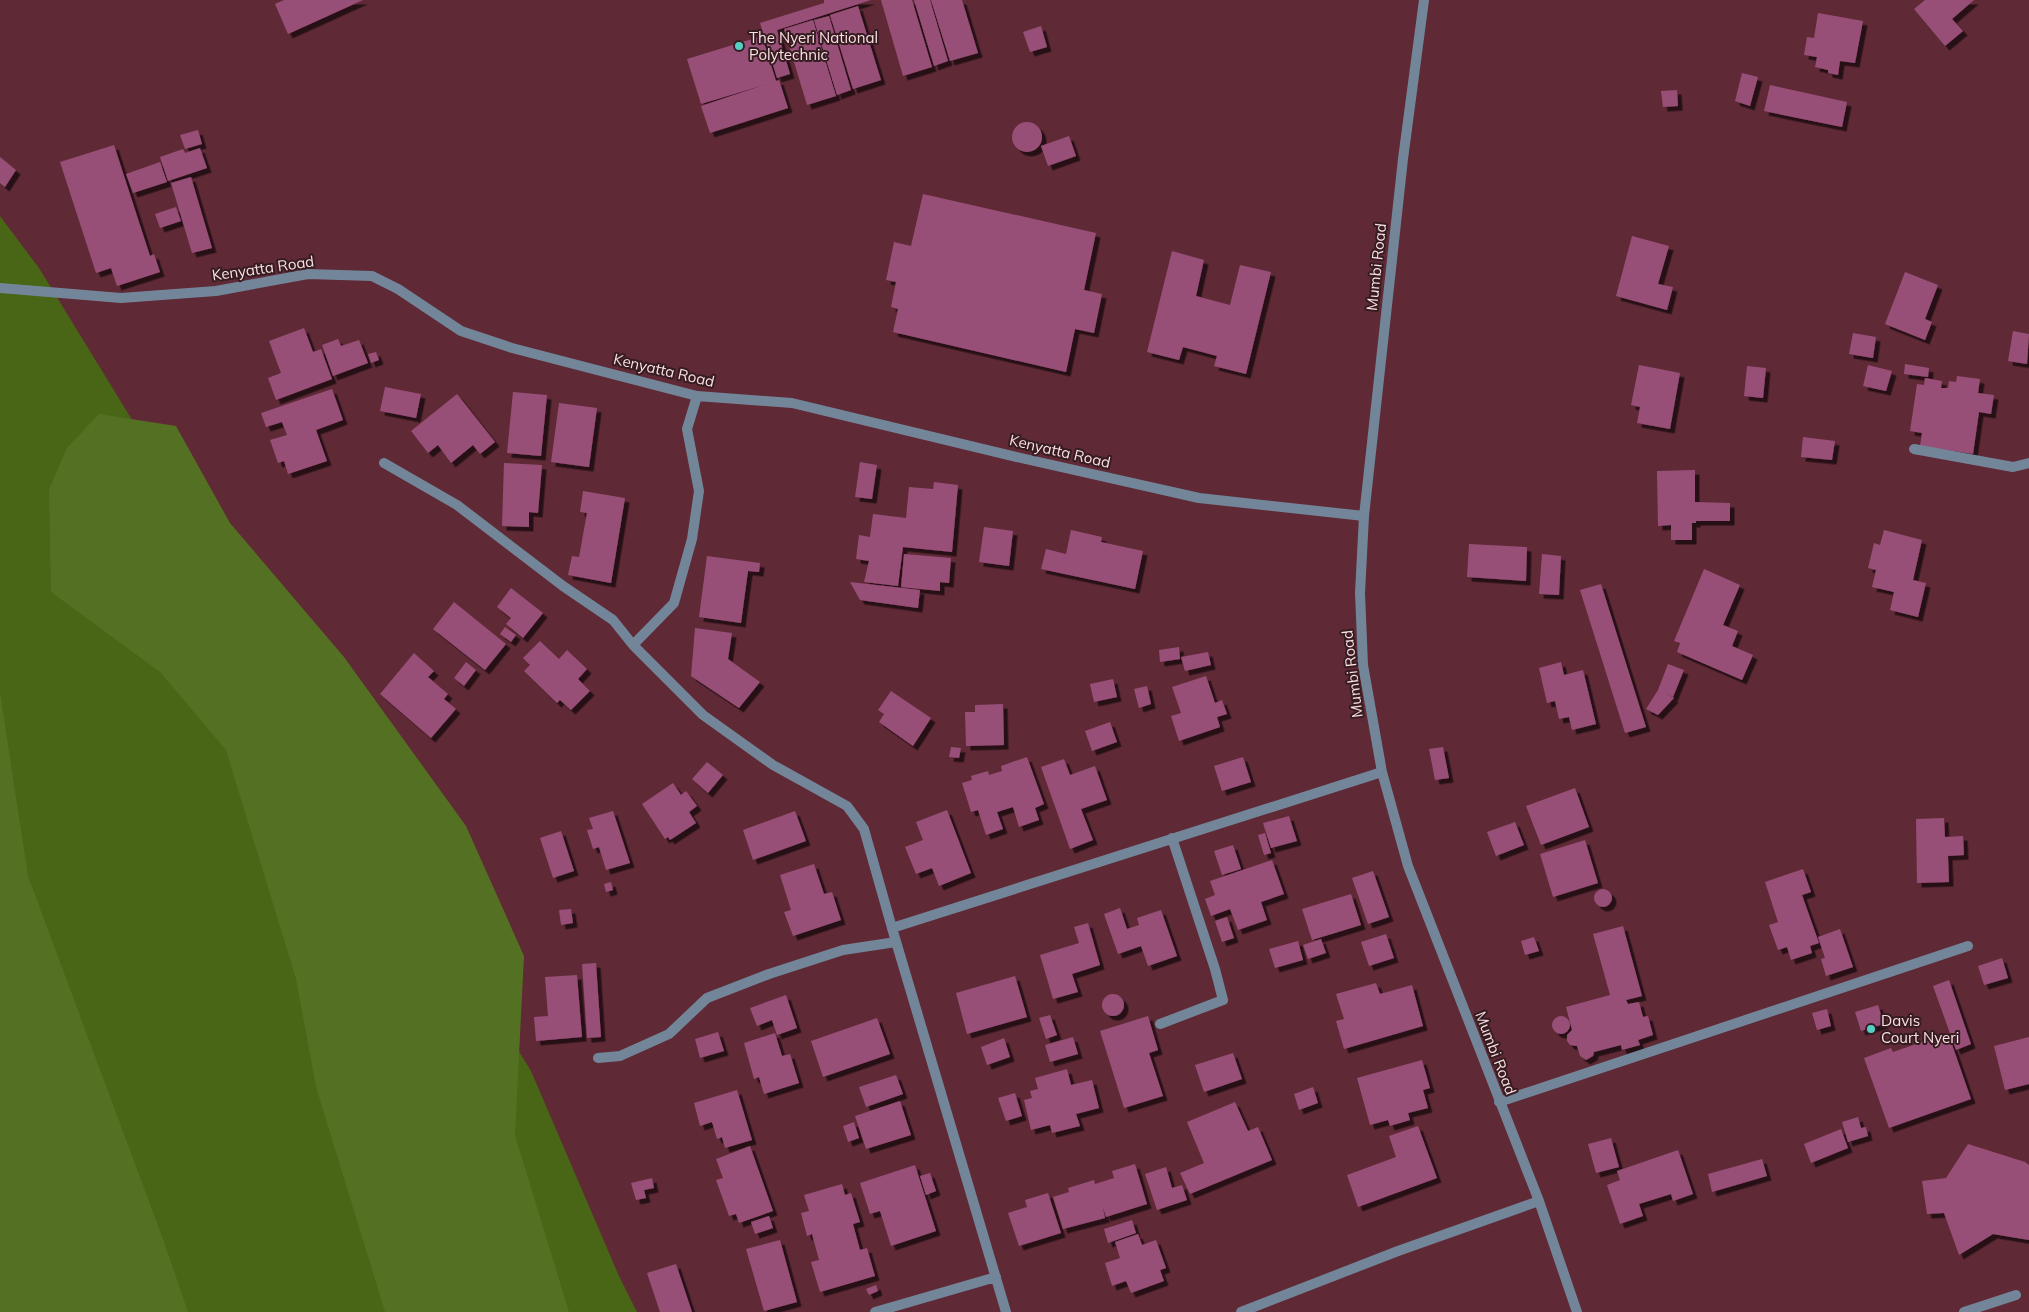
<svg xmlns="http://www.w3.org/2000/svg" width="2029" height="1312" viewBox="0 0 2029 1312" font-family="Mulish,sans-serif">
  <defs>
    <filter id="shadow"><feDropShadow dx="4.5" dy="4.5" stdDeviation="0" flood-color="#0009"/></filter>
  </defs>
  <rect width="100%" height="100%" fill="#5f2936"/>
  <path fill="#496516" d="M 0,216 L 39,268 L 531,1071 L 619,1276 L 637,1312 L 0,1312 Z"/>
  <path fill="#547022" d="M 99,414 L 176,426 L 230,523 L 344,657 L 466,826 L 524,956 L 515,1135 L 569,1312 L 385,1312 L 316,1087 L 296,979 L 226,750 L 160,672 L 51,592 L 49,489 L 67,448 Z
    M 0,692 L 28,876 L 163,1239 L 188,1312 L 0,1312 Z"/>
  <path fill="#984f77" filter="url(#shadow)" d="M 284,0 L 363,0 L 288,34 L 275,4 Z
    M 824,0 L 871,0 L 777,30 L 790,74 L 777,78 L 760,23 L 824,3 Z
    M 881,0 L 912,0 L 932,67 L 903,76 Z
    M 914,0 L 930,0 L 948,61 L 934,66 Z
    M 931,0 L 962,0 L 978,53 L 950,61 Z
    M 1925,0 L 1974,0 L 1952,19 L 1963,31 L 1945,46 L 1914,9 Z
    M 858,6 L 881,80 L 853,89 L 830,15 Z
    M 1818,13 L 1863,21 L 1855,63 L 1840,61 L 1838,75 L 1828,73 L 1828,70 L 1815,67 L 1817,57 L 1804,55 L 1807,37 L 1814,38 Z
    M 829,16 L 851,90 L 837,95 L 814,20 Z
    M 813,20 L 836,96 L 807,105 L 784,29 Z
    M 1041,26 L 1047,47 L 1030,52 L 1023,32 Z
    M 762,36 L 776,81 L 779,80 L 788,108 L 710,133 L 701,106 L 767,84 L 701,104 L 687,59 Z
    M 1742,73 L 1758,77 L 1750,106 L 1735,101 Z
    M 1770,85 L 1847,102 L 1842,127 L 1764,111 Z
    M 1677,90 L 1678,106 L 1663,107 L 1661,91 Z
    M1012 137a15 15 0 1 1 30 0a15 15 0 1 1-30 0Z
    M 198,130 L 202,144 L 185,149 L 180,135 Z
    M 1069,136 L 1076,156 L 1048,166 L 1041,146 Z
    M 114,145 L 150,256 L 154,254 L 160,272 L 117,286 L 111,268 L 96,273 L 60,162 Z
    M 200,148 L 207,168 L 168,181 L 160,157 L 183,149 L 185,153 Z
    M 0,157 L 16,170 L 5,187 L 0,183 Z
    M 160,162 L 167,182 L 133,193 L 126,174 Z
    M 191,177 L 212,248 L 192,253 L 171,183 Z
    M 923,194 L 1096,233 L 1084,290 L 1102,294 L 1094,333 L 1075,329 L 1066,372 L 893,332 L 898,309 L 891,307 L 896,282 L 886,280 L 894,242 L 911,246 Z
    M 176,207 L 181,221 L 160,228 L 155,214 Z
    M 1632,236 L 1669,246 L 1658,284 L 1673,287 L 1667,310 L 1616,296 Z
    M 1172,251 L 1204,260 L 1196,296 L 1230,305 L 1240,265 L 1271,272 L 1246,374 L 1214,366 L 1217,356 L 1183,347 L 1179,360 L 1147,352 Z
    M 1905,272 L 1938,285 L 1925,319 L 1932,322 L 1925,340 L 1885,324 Z
    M 304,328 L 313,352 L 321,349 L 332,379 L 276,400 L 268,378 L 281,373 L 269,341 Z
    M 2013,331 L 2029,334 L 2027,364 L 2008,361 Z
    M 1853,333 L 1876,337 L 1873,358 L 1849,354 Z
    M 338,339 L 341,346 L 359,340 L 368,363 L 333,376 L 322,345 Z
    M 376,352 L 379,360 L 371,363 L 368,354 Z
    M 1905,364 L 1929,368 L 1928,377 L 1904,374 Z
    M 1639,365 L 1680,373 L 1670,429 L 1637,423 L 1640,407 L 1631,405 Z
    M 1868,365 L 1892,371 L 1886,391 L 1863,386 Z
    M 1747,366 L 1766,368 L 1763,398 L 1744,396 Z
    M 1957,376 L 1980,379 L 1978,393 L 1994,395 L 1991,414 L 1979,412 L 1973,454 L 1920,446 L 1922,433 L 1910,431 L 1917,384 L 1924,385 L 1925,378 L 1942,381 L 1941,388 L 1948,388 L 1949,381 L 1956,382 Z
    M 385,387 L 421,394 L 416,418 L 380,411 Z
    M 332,389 L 343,420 L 316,430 L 327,461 L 288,474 L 284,461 L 278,463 L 270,440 L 287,435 L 282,422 L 266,427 L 261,413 Z
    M 513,392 L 547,395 L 541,456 L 507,453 Z
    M 457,394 L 495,442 L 480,454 L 473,445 L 451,463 L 438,445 L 428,453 L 411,431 Z
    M 559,403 L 597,408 L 589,467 L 551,462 Z
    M 1803,437 L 1835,441 L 1832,460 L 1801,457 Z
    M 860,462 L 877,465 L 872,499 L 855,497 Z
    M 504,463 L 542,465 L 538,513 L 529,512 L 529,527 L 502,526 Z
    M 1695,470 L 1695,502 L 1730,503 L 1730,521 L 1696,521 L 1696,523 L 1692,523 L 1692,540 L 1671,540 L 1671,525 L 1658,526 L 1657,471 Z
    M 934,482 L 958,485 L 952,552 L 903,547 L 898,586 L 864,582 L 869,561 L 856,559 L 859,535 L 870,537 L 873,514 L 906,518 L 909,487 L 933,489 Z
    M 583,491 L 625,498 L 611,583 L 568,575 L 572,556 L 579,557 L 587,513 L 580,512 Z
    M 984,527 L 1013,531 L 1009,566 L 979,562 Z
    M 1071,530 L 1102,537 L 1101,542 L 1143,551 L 1135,589 L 1041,569 L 1046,549 L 1066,554 Z
    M 1884,530 L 1922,540 L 1913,580 L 1926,583 L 1918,617 L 1890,610 L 1894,592 L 1872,587 L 1876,570 L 1868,568 L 1874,543 L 1880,545 Z
    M 1469,544 L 1527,547 L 1526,581 L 1467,577 Z
    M 904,554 L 951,558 L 949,583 L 940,582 L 940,591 L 901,587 Z
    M 1542,554 L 1561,556 L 1559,595 L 1539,594 Z
    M 707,556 L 760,563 L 759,572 L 748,571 L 741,623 L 699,617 Z
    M 1704,569 L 1740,585 L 1723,625 L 1738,631 L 1732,646 L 1753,655 L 1742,680 L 1677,652 L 1680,643 L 1674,641 Z
    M 850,582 L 920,590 L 918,608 L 860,600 Z
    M 1601,584 L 1646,727 L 1625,733 L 1580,590 Z
    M 511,588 L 543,613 L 523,638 L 506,624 L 511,618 L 497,607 Z
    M 454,602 L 506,644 L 485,670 L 433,629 Z
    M 505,627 L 516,635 L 511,642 L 500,634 Z
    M 695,628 L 732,633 L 728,659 L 760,682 L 739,708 L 691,676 Z
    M 540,641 L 559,659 L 567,650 L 587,669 L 578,679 L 590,691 L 571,710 L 560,700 L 557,703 L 524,671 L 530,665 L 523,658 Z
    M 1179,647 L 1180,659 L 1160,662 L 1159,650 Z
    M 1208,652 L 1211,665 L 1185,671 L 1181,657 Z
    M 414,653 L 434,671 L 428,677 L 448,694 L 444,699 L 456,709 L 431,738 L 380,694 Z
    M 466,662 L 476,670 L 464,686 L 454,678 Z
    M 1561,662 L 1564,675 L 1583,670 L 1596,724 L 1572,730 L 1569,717 L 1559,719 L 1555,701 L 1547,703 L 1539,668 Z
    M 1668,664 L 1684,670 L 1673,697 L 1665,693 L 1674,698 L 1658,715 L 1646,709 L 1658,690 Z
    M 1206,676 L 1215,703 L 1222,700 L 1227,714 L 1217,717 L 1220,727 L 1179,741 L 1171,716 L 1181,713 L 1172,687 Z
    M 1113,679 L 1117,697 L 1094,702 L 1090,684 Z
    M 1147,686 L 1151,704 L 1139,708 L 1134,689 Z
    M 891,691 L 931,718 L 913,746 L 879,722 L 884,714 L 878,710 Z
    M 1003,704 L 1004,745 L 966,746 L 965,712 L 975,712 L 975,705 Z
    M 1110,722 L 1117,742 L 1092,751 L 1085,731 Z
    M 951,747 L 961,748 L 959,758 L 949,757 Z
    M 1443,747 L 1449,778 L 1435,780 L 1429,749 Z
    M 1027,757 L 1044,804 L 1035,808 L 1039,820 L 1019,827 L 1013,807 L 997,812 L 1003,829 L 986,835 L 978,810 L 971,812 L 962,783 L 972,780 L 971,776 L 988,771 L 989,775 L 1002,771 L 1001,766 Z
    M 1243,757 L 1251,782 L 1222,791 L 1214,766 Z
    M 1064,759 L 1070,775 L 1095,766 L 1107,800 L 1081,809 L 1093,840 L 1070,849 L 1041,767 Z
    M 707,762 L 723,775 L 708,793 L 692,779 Z
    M 673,783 L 681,795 L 686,791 L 697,806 L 689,812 L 696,823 L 670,840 L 668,837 L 665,839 L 642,804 Z
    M 1575,788 L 1589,827 L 1541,845 L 1526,806 Z
    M 947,810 L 971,873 L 939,886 L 932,868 L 916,874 L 905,847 L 923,840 L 916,822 Z
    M 613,811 L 630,863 L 606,870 L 599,847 L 593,849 L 587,830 L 593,829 L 589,818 Z
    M 795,811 L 806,841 L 753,860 L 743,830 Z
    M 1289,816 L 1297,841 L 1271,848 L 1263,823 Z
    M 1944,818 L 1945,837 L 1963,836 L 1964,855 L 1948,856 L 1949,882 L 1917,883 L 1916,819 Z
    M 1515,822 L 1524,845 L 1496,856 L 1487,832 Z
    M 561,831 L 574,871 L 553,878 L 540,838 Z
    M 1265,833 L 1271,853 L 1264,855 L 1258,835 Z
    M 1585,840 L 1598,883 L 1553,897 L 1540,854 Z
    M 1233,845 L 1241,869 L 1222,875 L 1214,851 Z
    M 1272,860 L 1284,894 L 1261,902 L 1267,920 L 1238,930 L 1230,909 L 1211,916 L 1205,899 L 1215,895 L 1210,881 Z
    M 814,864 L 824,894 L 832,892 L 841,920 L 793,936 L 784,912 L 791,910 L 780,875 Z
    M 1803,869 L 1811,892 L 1802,895 L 1819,943 L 1810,946 L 1812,953 L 1791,960 L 1787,947 L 1778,950 L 1769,925 L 1778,922 L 1765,882 Z
    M 1373,871 L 1389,917 L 1368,924 L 1352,878 Z
    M 611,882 L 613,890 L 606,892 L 604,884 Z
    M1594 898a9 9 0 1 1 18 0a9 9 0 1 1-18 0Z
    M 1351,894 L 1361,925 L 1312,940 L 1302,909 Z
    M 1120,908 L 1127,929 L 1139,925 L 1137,918 L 1161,910 L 1177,956 L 1148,966 L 1141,946 L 1118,954 L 1104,914 Z
    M 571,909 L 573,923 L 561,925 L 559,910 Z
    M 1227,917 L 1234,938 L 1222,942 L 1215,921 Z
    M 1088,923 L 1100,965 L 1072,974 L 1078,992 L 1053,999 L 1040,955 L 1079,943 L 1074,927 Z
    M 1623,926 L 1642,996 L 1626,1000 L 1628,1004 L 1639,1002 L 1643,1017 L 1648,1016 L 1653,1035 L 1638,1040 L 1640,1045 L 1622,1050 L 1621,1045 L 1594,1052 L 1593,1056 L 1586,1060 L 1580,1056 L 1577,1046 L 1570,1045 L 1567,1041 L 1567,1035 L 1572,1030 L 1566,1007 L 1610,995 L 1593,934 Z
    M 1840,929 L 1853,967 L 1826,976 L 1821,959 L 1825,958 L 1818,937 Z
    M 1386,934 L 1394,958 L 1369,966 L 1361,942 Z
    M 1534,937 L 1539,951 L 1525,955 L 1521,941 Z
    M 1321,939 L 1326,953 L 1308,959 L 1303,945 Z
    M 1298,941 L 1303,960 L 1275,968 L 1269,949 Z
    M 2002,958 L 2008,978 L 1984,985 L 1978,966 Z
    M 596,963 L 601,1037 L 587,1038 L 582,964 Z
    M 577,975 L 582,1037 L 536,1041 L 534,1017 L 548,1016 L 545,977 Z
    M 1015,976 L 1027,1017 L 967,1034 L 956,993 Z
    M 1949,980 L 1971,1044 L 1956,1050 L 1933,986 Z
    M 1376,983 L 1380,994 L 1412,985 L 1423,1026 L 1344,1049 L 1336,1021 L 1344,1019 L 1336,994 Z
    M1102 1005a11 11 0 1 1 22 0a11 11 0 1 1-22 0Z
    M 786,995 L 797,1028 L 777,1035 L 772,1020 L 757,1026 L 750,1008 Z
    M 1878,1005 L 1884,1024 L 1861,1031 L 1855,1012 Z
    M 1827,1009 L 1831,1026 L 1817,1030 L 1812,1013 Z
    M 1050,1015 L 1057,1035 L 1046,1039 L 1039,1018 Z
    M 1148,1016 L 1158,1050 L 1149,1053 L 1163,1096 L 1124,1108 L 1100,1031 Z
    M1552 1025a9 9 0 1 1 18 0a9 9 0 1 1-18 0Z
    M 877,1018 L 890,1054 L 823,1077 L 811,1041 Z
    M 718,1032 L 724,1051 L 700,1058 L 695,1039 Z
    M 775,1033 L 782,1056 L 790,1054 L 799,1083 L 764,1094 L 759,1077 L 754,1079 L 744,1043 Z
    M 1948,1033 L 1971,1099 L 1889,1128 L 1864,1058 L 1891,1048 L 1893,1052 Z
    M 1073,1037 L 1078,1054 L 1050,1062 L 1045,1045 Z
    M 2029,1037 L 2029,1084 L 2005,1090 L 1994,1046 Z
    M 1004,1038 L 1010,1057 L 987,1065 L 981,1047 Z
    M 1233,1053 L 1242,1079 L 1204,1092 L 1195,1065 Z
    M 1422,1060 L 1430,1088 L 1423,1090 L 1428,1108 L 1408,1113 L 1410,1120 L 1390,1126 L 1388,1120 L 1370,1125 L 1357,1078 Z
    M 1067,1069 L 1071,1085 L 1092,1080 L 1099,1108 L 1076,1114 L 1080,1126 L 1052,1133 L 1050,1125 L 1031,1130 L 1024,1100 L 1032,1098 L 1030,1091 L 1038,1089 L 1035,1078 Z
    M 896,1075 L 903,1094 L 866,1107 L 859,1087 Z
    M 1313,1087 L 1318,1103 L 1299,1110 L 1294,1094 Z
    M 737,1090 L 752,1140 L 725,1148 L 722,1137 L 717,1139 L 712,1122 L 700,1126 L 694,1103 Z
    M 1015,1093 L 1022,1116 L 1006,1121 L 998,1098 Z
    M 900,1101 L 911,1135 L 866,1149 L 855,1116 Z
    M 1235,1102 L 1248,1131 L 1258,1127 L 1272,1160 L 1190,1194 L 1180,1173 L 1204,1163 L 1187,1122 Z
    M 1858,1117 L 1861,1128 L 1866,1127 L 1868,1136 L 1848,1142 L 1842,1122 Z
    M 854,1122 L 859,1138 L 848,1142 L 843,1126 Z
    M 1418,1126 L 1437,1178 L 1358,1207 L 1347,1175 L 1396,1157 L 1389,1136 Z
    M 1841,1129 L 1848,1148 L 1811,1163 L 1804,1144 Z
    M 1611,1138 L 1619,1167 L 1596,1173 L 1588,1144 Z
    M 1968,1144 L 2025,1162 L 2029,1165 L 2029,1240 L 1993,1234 L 1959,1255 L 1944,1213 L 1927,1214 L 1922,1181 L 1946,1178 Z
    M 750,1146 L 773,1211 L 739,1223 L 736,1214 L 729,1216 L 716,1180 L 723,1178 L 716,1159 Z
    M 1678,1150 L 1693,1194 L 1673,1201 L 1671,1194 L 1639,1204 L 1643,1216 L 1620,1224 L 1607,1185 L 1620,1180 L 1617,1171 Z
    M 1762,1159 L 1767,1176 L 1712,1192 L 1708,1174 Z
    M 1135,1164 L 1147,1204 L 1106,1217 L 1103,1208 L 1105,1218 L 1063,1229 L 1053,1197 L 1069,1192 L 1068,1188 L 1094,1180 L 1095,1184 L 1114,1178 L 1112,1171 Z
    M 915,1165 L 936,1231 L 891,1246 L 880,1211 L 870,1214 L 860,1183 Z
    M 1166,1167 L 1172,1188 L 1182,1185 L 1187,1200 L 1157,1210 L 1145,1174 Z
    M 930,1173 L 936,1191 L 926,1195 L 920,1176 Z
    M 652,1178 L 654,1188 L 644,1190 L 646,1198 L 636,1200 L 631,1183 Z
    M 842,1184 L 845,1195 L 851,1193 L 860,1222 L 853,1224 L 860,1250 L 867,1248 L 875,1276 L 820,1292 L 811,1262 L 819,1260 L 812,1234 L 807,1236 L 801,1213 L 809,1211 L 804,1195 Z
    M 1048,1193 L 1061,1233 L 1019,1246 L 1008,1213 L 1027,1207 L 1025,1200 Z
    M 769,1216 L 773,1228 L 755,1234 L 751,1222 Z
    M 1132,1220 L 1136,1233 L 1108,1243 L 1104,1229 Z
    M 1138,1234 L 1142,1245 L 1156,1240 L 1166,1268 L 1160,1270 L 1164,1281 L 1131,1293 L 1126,1281 L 1112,1286 L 1105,1263 L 1120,1258 L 1115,1242 Z
    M 780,1240 L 797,1302 L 764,1311 L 746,1249 Z
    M 676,1264 L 692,1312 L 660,1312 L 647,1273 Z
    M 876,1285 L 878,1291 L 869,1295 L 866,1289 Z"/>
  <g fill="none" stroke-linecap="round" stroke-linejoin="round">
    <path stroke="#738699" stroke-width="10" d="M 1424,0 L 1403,159 L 1364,516 L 1360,593 L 1363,665 L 1382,772 L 1408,866 L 1539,1201 L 1577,1312
      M 0,288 L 121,298 L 216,291 L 308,274 L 372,276 L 398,289 L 461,331 L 512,348 L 697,396 L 792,403 L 1021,458 L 1199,498 L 1364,516
      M 1914,449 L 2013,467 L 2029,463
      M 384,463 L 457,505 L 563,586 L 613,620 L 633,645 L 703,715 L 773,765 L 847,806 L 864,829 L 892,928
      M 633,645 L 674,603 L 692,539 L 699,491 L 687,429 L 697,396
      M 1160,1024 L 1223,1000 L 1215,969 L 1172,838
      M 598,1058 L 620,1056 L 669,1034 L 707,998 L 769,974 L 843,950 L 896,942
      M 1499,1102 L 1968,946
      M 875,1312 L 996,1277
      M 1006,1312 L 892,928 L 1382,772
      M 1241,1312 L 1398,1251 L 1539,1201
      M 1964,1312 L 2016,1295"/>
  </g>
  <g fill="#56cec3" stroke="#351c21" stroke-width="2">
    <circle cx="739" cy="46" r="5"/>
    <circle cx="1871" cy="1029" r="5"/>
  </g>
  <g text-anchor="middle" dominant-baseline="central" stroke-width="4" stroke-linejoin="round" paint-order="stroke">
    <g font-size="15" fill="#fbdfe3" stroke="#351c21" text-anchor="start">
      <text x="749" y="37">The Nyeri National<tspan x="749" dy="17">Polytechnic</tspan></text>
      <text x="1881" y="1020">Davis<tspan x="1881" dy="17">Court Nyeri</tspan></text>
    </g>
    <g font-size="15" fill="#fbdfe3" stroke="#351c21">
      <text transform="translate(1376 267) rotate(-84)">Mumbi Road</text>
      <text transform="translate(263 268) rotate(-8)">Kenyatta Road</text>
      <text transform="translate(664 370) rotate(13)">Kenyatta Road</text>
      <text transform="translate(1060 451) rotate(13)">Kenyatta Road</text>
      <text transform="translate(1352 674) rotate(-97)">Mumbi Road</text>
      <text transform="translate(1496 1053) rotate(69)">Mumbi Road</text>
    </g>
  </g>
</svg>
